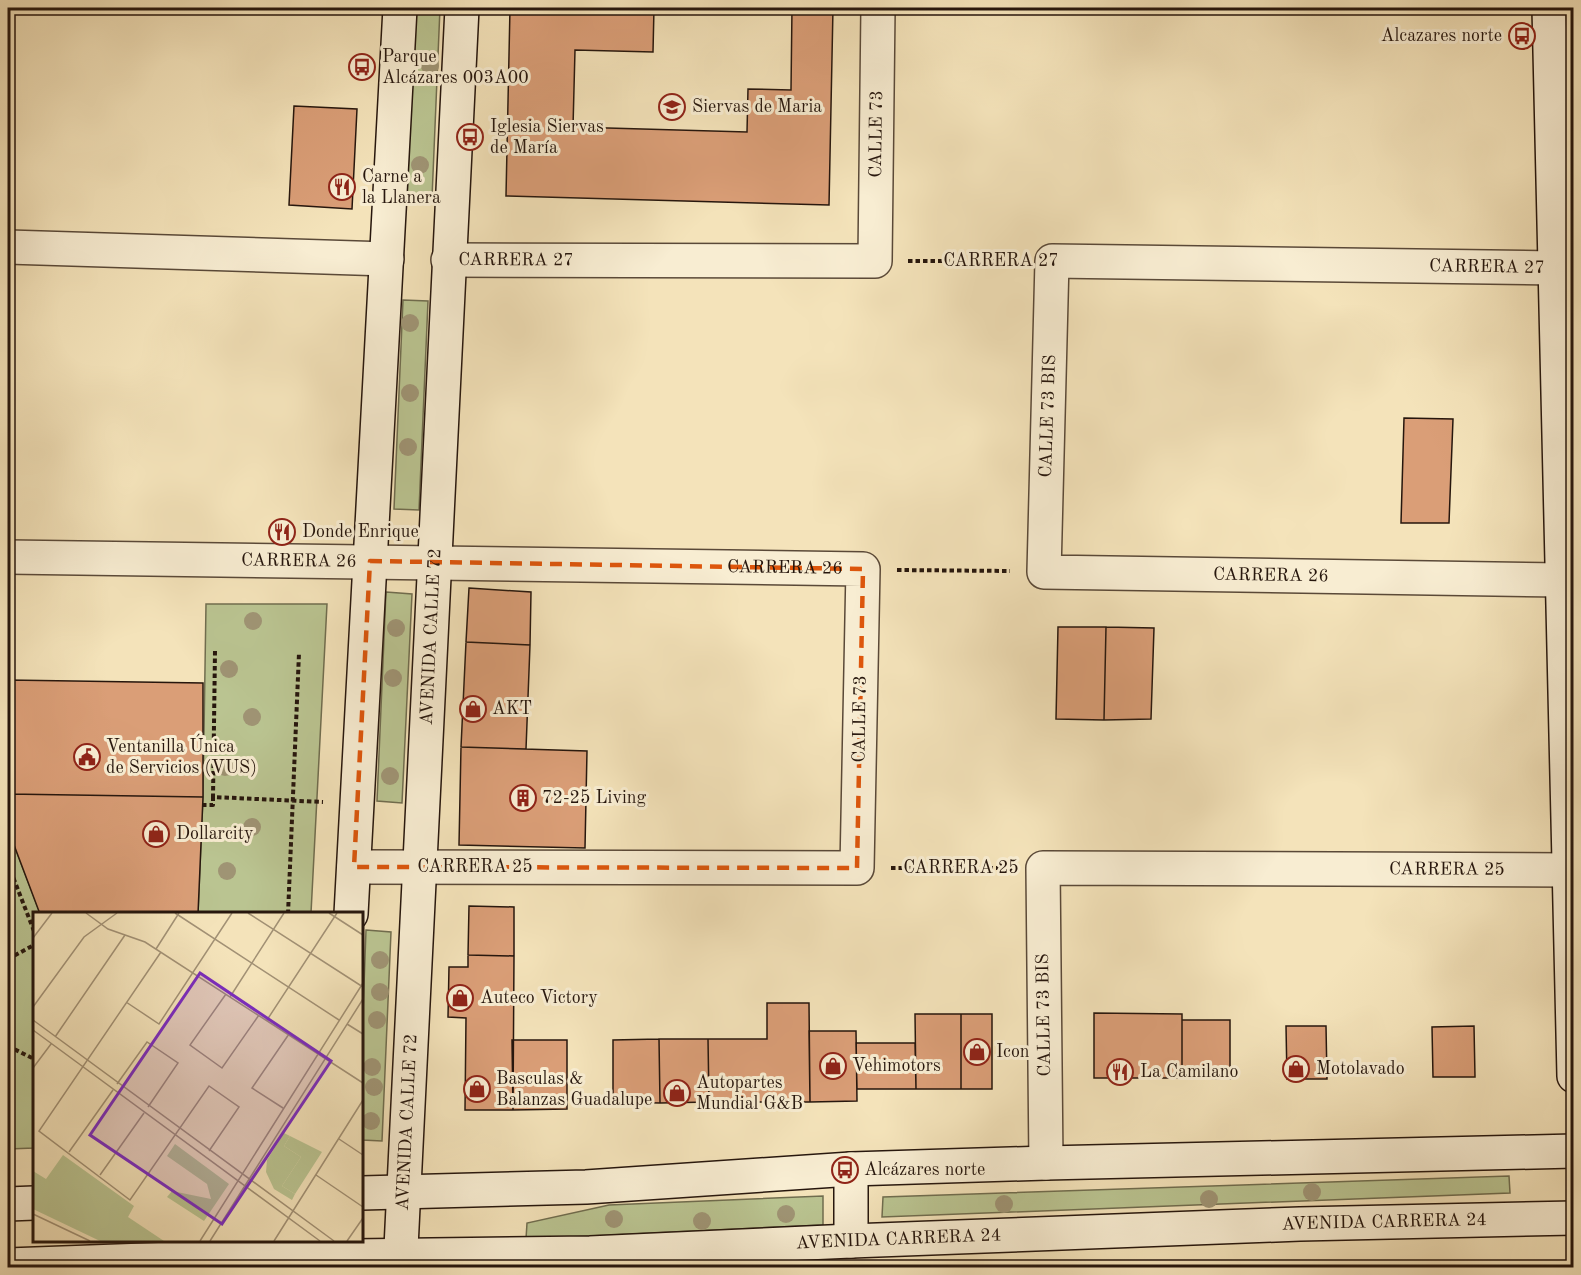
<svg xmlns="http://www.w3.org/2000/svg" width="1581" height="1275" viewBox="0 0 1581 1275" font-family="'Old Standard TT',serif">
  <rect width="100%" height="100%" fill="#f4e3ba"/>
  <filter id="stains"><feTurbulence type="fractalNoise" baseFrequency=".00333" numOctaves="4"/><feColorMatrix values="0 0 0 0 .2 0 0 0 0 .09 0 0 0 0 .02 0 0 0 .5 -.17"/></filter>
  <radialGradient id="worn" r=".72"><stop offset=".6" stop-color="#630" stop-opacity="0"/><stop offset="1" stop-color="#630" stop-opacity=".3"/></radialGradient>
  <path fill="#bac491" stroke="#706d4f" stroke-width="1.5" d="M 415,8 L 440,8 L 432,198 L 407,196 Z
    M 403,300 L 428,301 L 419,510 L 394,509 Z
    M 386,592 L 412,594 L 402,803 L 377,801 Z
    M 206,604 L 327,604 L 311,913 L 198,914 L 203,797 Z
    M 8,829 L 40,913 L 34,914 L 34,1148 L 8,1149 Z
    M 366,930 L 391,932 L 382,1141 L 362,1140 L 362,1041 Z
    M 1509,1176 L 1510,1193 L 882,1217 L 883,1197 Z
    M 823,1196 L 823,1225 L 526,1239 L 527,1223 L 609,1205 Z"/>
  <path fill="#da9e77" stroke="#26160d" stroke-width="1.5" d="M 510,8 L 654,8 L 653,52 L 575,50 L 573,127 L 747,132 L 748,89 L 791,90 L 792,8 L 833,8 L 829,205 L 506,196 Z
    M 294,106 L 357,109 L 352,209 L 289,205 Z
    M 1404,418 L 1453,419 L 1449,523 L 1401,523 Z
    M 469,588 L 531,592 L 530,645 L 466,642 Z
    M 1058,627 L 1106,627 L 1104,720 L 1056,719 Z
    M 1106,627 L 1154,628 L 1151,719 L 1104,720 Z
    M 466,642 L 530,645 L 526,749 L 461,747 Z
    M 8,680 L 203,683 L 203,797 L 8,794 Z
    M 461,747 L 587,751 L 585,848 L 459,845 Z
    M 8,794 L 203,797 L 198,914 L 40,914 L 8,829 Z
    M 469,906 L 514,907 L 514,956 L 468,955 Z
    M 468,955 L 514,956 L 513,1110 L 465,1110 L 466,1018 L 448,1017 L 449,967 L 468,967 Z
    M 767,1003 L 809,1003 L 810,1102 L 709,1102 L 708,1039 L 767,1039 Z
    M 1094,1013 L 1182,1014 L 1182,1078 L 1094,1078 Z
    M 915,1014 L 961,1014 L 961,1089 L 916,1089 Z
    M 961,1014 L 992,1014 L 992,1089 L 961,1089 Z
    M 1182,1020 L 1230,1020 L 1230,1079 L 1182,1078 Z
    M 1286,1026 L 1326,1026 L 1327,1079 L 1287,1079 Z
    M 1474,1026 L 1475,1077 L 1433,1077 L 1432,1027 Z
    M 809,1031 L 856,1031 L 857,1101 L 810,1102 Z
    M 659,1039 L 660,1103 L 613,1102 L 613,1040 Z
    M 659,1039 L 708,1039 L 709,1102 L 660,1103 Z
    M 512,1040 L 567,1040 L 567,1109 L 513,1110 Z
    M 856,1043 L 915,1043 L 916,1089 L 857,1089 Z"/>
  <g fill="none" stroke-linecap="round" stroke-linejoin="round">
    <defs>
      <g id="street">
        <path d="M 8,247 L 387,259"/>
        <path id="s1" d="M 448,260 L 875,261 L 878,8"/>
        <path id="s2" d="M 1555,268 L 1052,261 L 1044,572 L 1562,580"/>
        <path id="s3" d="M 8,557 L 863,569 L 857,868 L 354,867"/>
        <path id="s4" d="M 1046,1163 L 1043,868 L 1568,870"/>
      </g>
      <g id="secondary">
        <path d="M 1549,8 L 1574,1076"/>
        <path d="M 351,914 L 400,8"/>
        <path d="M 362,1193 L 586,1187 L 851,1169 L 1046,1163 L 1574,1151"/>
        <path d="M 8,1204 L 34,1203"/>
        <path d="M 851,1241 L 851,1169"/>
        <path id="s5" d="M 8,1265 L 200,1258 L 590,1253 L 851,1241 L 1300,1224 L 1574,1218"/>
        <path id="s6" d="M 400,1268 L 462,8"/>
      </g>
    </defs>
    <use href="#street" stroke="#5a4938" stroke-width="36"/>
    <use href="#secondary" stroke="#26160d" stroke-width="36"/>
    <path stroke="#26160d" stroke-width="4" stroke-dasharray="4.5 3" stroke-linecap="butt" d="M 908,261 L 1018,261
      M 897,570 L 1010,571
      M 215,651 L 213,797 L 323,802
      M 202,805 L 213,805 L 213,797
      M 8,864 L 34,931
      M 891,868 L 1009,868
      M 288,914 L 299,653
      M 8,959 L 34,945
      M 8,1046 L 34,1059"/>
    <use href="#street" stroke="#f8edd2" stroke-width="33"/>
    <use href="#secondary" stroke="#f8edd2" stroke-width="33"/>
  </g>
  <g fill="#9f9474">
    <circle cx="430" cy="66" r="9"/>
    <circle cx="420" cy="165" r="9"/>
    <circle cx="410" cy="323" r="9"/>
    <circle cx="410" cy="393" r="9"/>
    <circle cx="408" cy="447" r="9"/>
    <circle cx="253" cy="621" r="9"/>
    <circle cx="396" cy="628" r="9"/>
    <circle cx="229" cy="669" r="9"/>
    <circle cx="393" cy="678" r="9"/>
    <circle cx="252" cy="717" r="9"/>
    <circle cx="225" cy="767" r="9"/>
    <circle cx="390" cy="776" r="9"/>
    <circle cx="252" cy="827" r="9"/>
    <circle cx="227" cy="871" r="9"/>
    <circle cx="380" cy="960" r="9"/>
    <circle cx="380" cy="992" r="9"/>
    <circle cx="377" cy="1020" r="9"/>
    <circle cx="372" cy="1067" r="9"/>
    <circle cx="374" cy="1087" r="9"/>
    <circle cx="371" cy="1121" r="9"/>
    <circle cx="1312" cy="1192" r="9"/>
    <circle cx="1209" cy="1199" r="9"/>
    <circle cx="1004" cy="1204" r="9"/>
    <circle cx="786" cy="1214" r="9"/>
    <circle cx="614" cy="1219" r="9"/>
    <circle cx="702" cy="1221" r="9"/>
  </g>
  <path fill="none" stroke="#de560c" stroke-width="4.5" stroke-dasharray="12 8" stroke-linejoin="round" d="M 370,561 L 863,569 L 857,868 L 354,867 Z"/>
  <defs>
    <symbol id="bus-ring" viewBox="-11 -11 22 22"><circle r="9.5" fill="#f8edd2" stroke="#8f2418" stroke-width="1.5"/><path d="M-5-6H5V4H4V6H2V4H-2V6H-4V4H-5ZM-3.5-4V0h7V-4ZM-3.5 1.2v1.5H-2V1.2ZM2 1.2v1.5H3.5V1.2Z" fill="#8f2418"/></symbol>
    <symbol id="school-ring" viewBox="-11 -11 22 22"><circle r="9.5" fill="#f8edd2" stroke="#8f2418" stroke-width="1.5"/><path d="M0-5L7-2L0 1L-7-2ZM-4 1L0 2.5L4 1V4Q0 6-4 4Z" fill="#8f2418"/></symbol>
    <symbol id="restaurant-ring" viewBox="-11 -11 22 22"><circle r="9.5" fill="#f8edd2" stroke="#8f2418" stroke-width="1.5"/><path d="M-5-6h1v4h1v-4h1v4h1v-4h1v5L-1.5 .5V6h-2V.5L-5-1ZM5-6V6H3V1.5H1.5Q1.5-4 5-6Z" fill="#8f2418"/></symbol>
    <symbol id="shop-ring" viewBox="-11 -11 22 22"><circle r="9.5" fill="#f8edd2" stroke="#8f2418" stroke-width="1.5"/><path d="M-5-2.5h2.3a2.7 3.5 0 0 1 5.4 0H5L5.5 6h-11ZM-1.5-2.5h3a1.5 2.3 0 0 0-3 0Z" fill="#8f2418"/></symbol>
    <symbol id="civic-ring" viewBox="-11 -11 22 22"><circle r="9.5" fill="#f8edd2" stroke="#8f2418" stroke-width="1.5"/><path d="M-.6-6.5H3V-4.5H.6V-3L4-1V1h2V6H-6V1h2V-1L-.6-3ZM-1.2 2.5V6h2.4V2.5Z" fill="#8f2418"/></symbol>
    <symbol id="building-ring" viewBox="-11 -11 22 22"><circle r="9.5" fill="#f8edd2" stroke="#8f2418" stroke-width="1.5"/><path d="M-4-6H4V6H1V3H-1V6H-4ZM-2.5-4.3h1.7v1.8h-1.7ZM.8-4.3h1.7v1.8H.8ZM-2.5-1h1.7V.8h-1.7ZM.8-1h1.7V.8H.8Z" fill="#8f2418"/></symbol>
  </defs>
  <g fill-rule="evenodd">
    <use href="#bus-ring" x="1507" y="21" width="30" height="30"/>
    <use href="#bus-ring" x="347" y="52" width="30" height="30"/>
    <use href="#school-ring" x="657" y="92" width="30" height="30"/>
    <use href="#bus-ring" x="455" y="122" width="30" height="30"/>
    <use href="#restaurant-ring" x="327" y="172" width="30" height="30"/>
    <use href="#restaurant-ring" x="267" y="517" width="30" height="30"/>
    <use href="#shop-ring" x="458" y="694" width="30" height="30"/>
    <use href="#civic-ring" x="72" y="742" width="30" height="30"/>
    <use href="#building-ring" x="508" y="783" width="30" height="30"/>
    <use href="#shop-ring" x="141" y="819" width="30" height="30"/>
    <use href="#shop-ring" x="445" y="983" width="30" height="30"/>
    <use href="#shop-ring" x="962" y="1037" width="30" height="30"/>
    <use href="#shop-ring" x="818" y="1051" width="30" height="30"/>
    <use href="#shop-ring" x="1281" y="1054" width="30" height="30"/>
    <use href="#restaurant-ring" x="1105" y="1057" width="30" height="30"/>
    <use href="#shop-ring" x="462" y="1074" width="30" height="30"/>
    <use href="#shop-ring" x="662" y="1078" width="30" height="30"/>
    <use href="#bus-ring" x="830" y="1155" width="30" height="30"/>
  </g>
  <g text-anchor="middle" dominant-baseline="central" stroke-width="6" stroke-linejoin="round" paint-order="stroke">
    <g font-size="18" fill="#26160d" stroke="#f8edd2" text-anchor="start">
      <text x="1502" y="36" text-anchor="end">Alcazares norte</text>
      <text x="382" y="57">Parque<tspan x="382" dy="21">Alcázares 003A00</tspan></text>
      <text x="692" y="107">Siervas de Maria</text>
      <text x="490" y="127">Iglesia Siervas<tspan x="490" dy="21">de María</tspan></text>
      <text x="362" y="177">Carne a<tspan x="362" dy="21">la Llanera</tspan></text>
      <text x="302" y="532">Donde Enrique</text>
      <text x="492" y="709">AKT</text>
      <text x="106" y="747">Ventanilla Única<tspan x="106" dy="21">de Servicios (VUS)</tspan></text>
      <text x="542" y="798">72-25 Living</text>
      <text x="176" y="834">Dollarcity</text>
      <text x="480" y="998">Auteco Victory</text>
      <text x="996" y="1052">Icon</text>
      <text x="852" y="1066">Vehimotors</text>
      <text x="1316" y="1069">Motolavado</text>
      <text x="1140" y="1072">La Camilano</text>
      <text x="496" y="1079">Basculas &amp;<tspan x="496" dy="21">Balanzas Guadalupe</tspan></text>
      <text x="696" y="1083">Autopartes<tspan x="696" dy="21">Mundial G&amp;B</tspan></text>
      <text x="864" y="1170">Alcázares norte</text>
    </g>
    <g font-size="18" fill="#26160d" stroke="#f8edd2">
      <text stroke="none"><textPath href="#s1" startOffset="554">CALLE 73</textPath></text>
      <text stroke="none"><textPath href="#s1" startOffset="68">CARRERA 27</textPath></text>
      <text x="1001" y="261">CARRERA 27</text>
      <text transform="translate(1487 267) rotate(1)">CARRERA 27</text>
      <text transform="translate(1048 416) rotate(-88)">CALLE 73 BIS</text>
      <text stroke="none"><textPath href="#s3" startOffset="291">CARRERA 26</textPath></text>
      <text stroke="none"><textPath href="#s3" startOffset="777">CARRERA 26</textPath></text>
      <text stroke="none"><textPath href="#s2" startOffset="1041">CARRERA 26</textPath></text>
      <text stroke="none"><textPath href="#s6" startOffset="632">AVENIDA CALLE 72</textPath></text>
      <text transform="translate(860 719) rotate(-89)">CALLE 73</text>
      <text x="475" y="867">CARRERA 25</text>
      <text x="961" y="868">CARRERA 25</text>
      <text stroke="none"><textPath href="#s4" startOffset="699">CARRERA 25</textPath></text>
      <text transform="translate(1044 1015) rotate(-91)">CALLE 73 BIS</text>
      <text stroke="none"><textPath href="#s6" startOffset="146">AVENIDA CALLE 72</textPath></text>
      <text stroke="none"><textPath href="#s5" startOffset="1377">AVENIDA CARRERA 24</textPath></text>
      <text stroke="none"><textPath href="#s5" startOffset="891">AVENIDA CARRERA 24</textPath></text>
    </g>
  </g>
  <g transform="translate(33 912)">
    <rect width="330" height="330" fill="#f4e3ba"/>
    <path d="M 251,221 L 257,224 L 251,234 L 268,245 L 249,274 L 262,282 L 259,288 L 241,277 L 233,260 L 234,248 ZM 142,232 L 196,272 L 171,309 L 134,285 L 139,279 L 178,287 L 174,272 L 134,244 ZM 30,243 L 101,294 L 95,305 L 131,329 L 67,329 L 0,297 L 0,259 L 13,267 Z" fill="#bac491"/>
    <path d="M 257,224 L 289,240 L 262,282 L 249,274 L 268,245 L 251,234 Z" fill="#bac491"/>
    <path fill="none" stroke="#a29175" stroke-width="1.5" d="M 53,1 L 75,17 L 112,30 L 330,171M 142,1 L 306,108M 215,1 L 330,75M 296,1 L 330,23M 0,26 L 19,1M 123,37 L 146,1M 128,40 L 6,219 L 97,288 L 176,174 L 206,195 L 176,239M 193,82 L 157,133 L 189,156 L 226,103M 197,85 L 251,1M 93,90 L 126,112 L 199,1M 0,95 L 51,25 L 84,1M 0,108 L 301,329M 234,108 L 304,1M 314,112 L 330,122M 0,118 L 287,329M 22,125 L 92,23M 0,156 L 18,132M 84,172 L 114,130 L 145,151 L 115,195M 250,196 L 219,176 L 256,122M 306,227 L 330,243M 36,240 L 80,178M 67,263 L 111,201M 283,263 L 330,295M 0,302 L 57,329M 167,329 L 330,71M 177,329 L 330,87M 241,329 L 330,188M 314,329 L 330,306"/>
    <path fill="#7b2cbf" fill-opacity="0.15" stroke="#7b2cbf" stroke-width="3" d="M 167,61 L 298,149 L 189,312 L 57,223 Z"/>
    <rect width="330" height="330" fill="none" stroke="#26160d" stroke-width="3"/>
  </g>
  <rect width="1581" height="1275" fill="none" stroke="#f4e3ba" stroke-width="30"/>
  <rect x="9" y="9" width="1563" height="1257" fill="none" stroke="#26160d" stroke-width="3"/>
  <rect x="15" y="15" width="1551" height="1245" fill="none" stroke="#26160d" stroke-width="1.5"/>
  <rect width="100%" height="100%" filter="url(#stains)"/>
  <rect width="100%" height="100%" fill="url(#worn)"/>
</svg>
